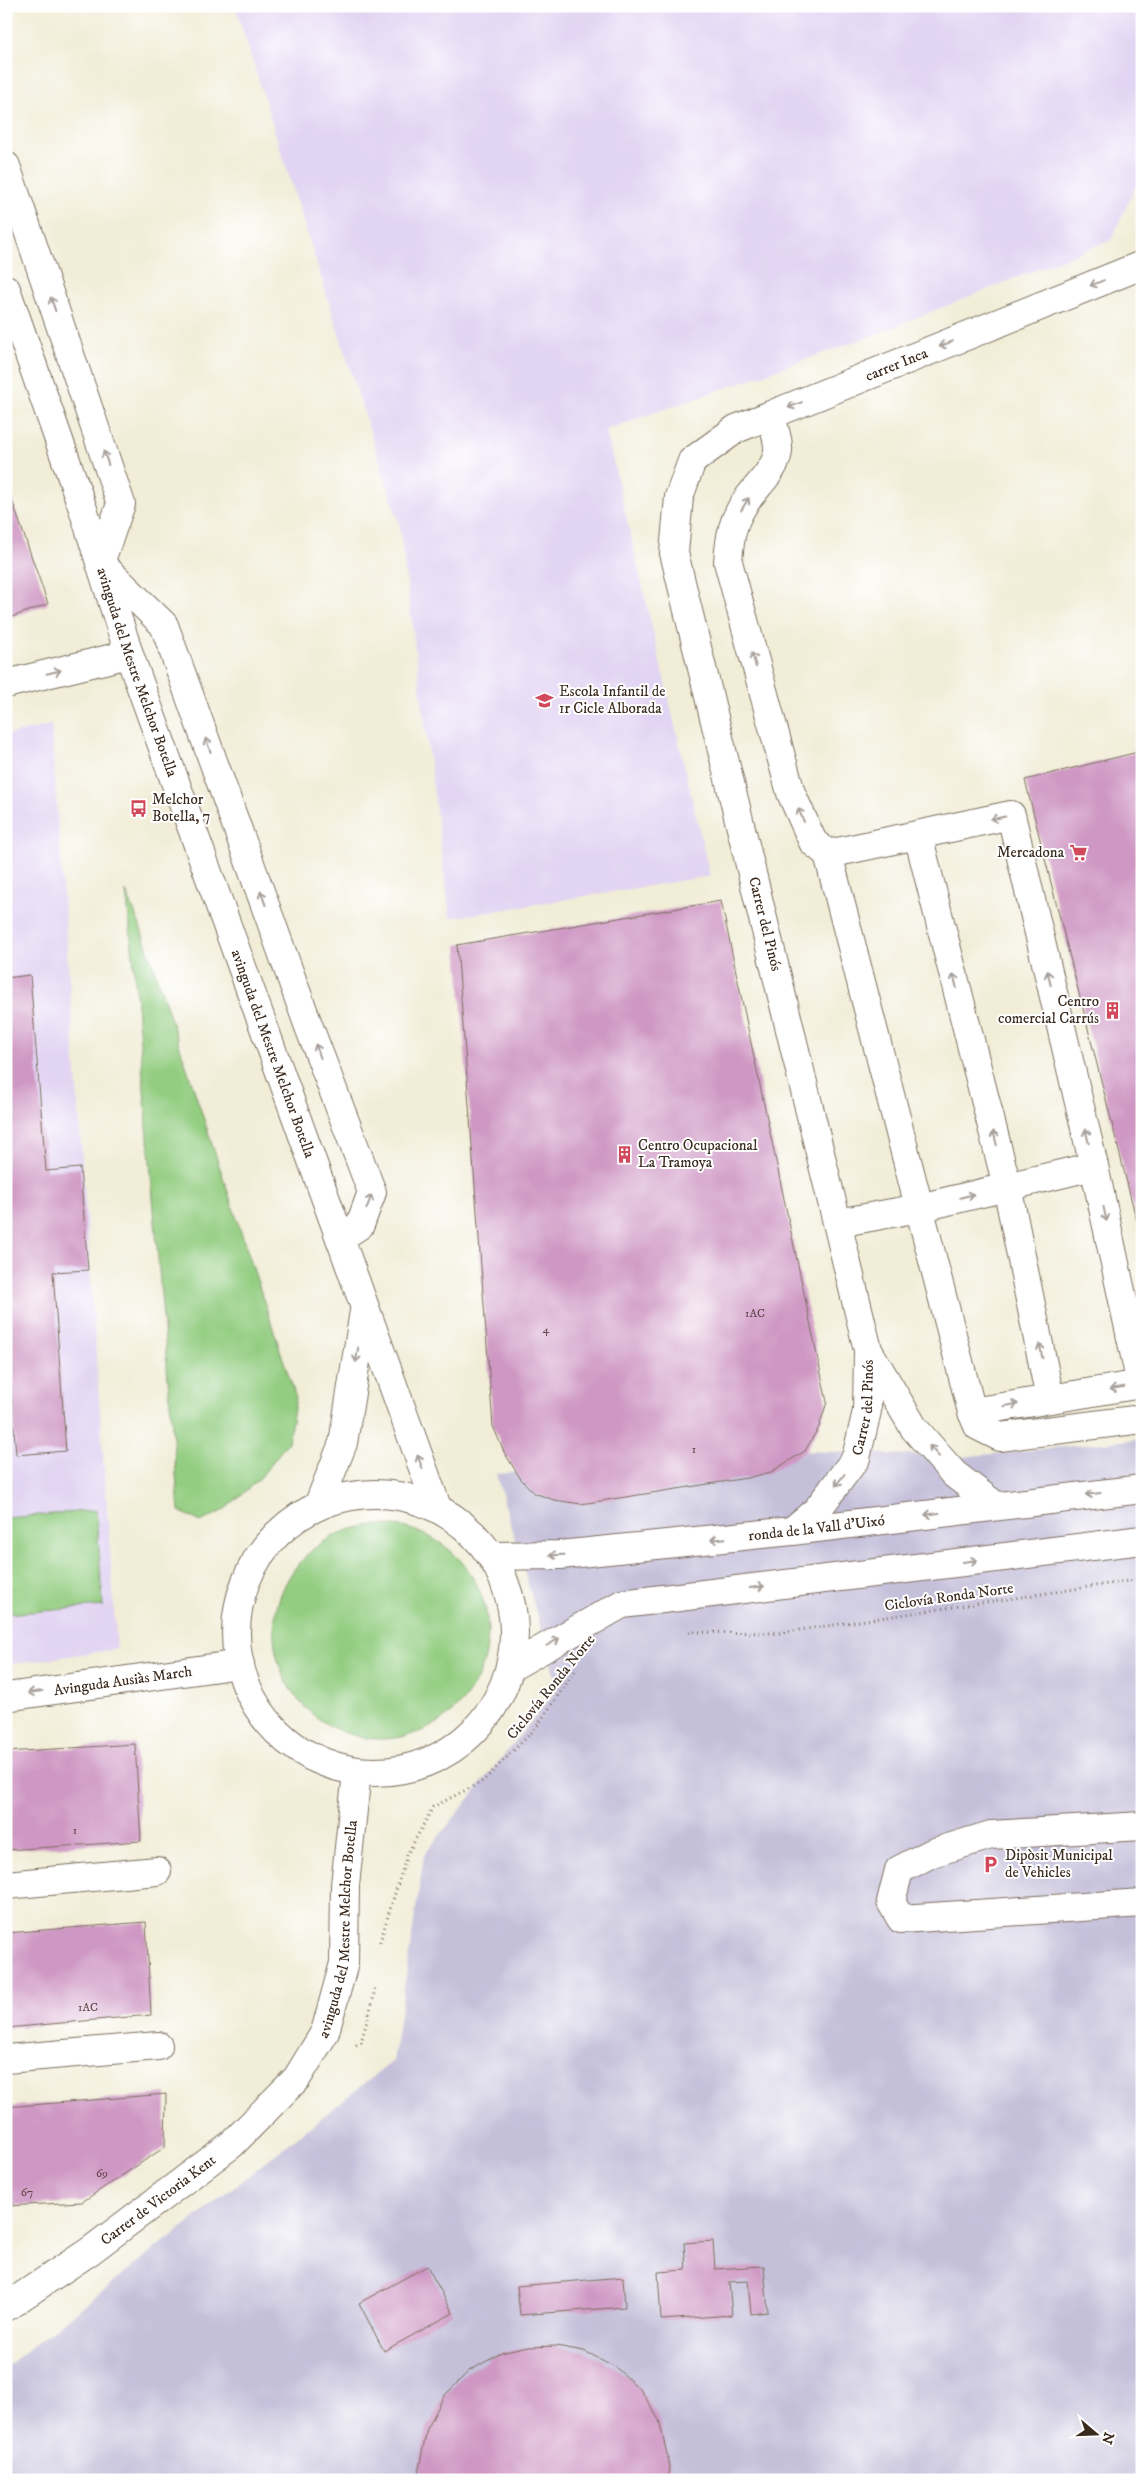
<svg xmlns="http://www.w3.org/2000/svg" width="1148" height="2486" viewBox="0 0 1148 2486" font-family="'IM FELL DW Pica',serif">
  <rect width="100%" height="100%" fill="#fff"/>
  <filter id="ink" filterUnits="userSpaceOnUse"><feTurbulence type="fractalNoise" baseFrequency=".02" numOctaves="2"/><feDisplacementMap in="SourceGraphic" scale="10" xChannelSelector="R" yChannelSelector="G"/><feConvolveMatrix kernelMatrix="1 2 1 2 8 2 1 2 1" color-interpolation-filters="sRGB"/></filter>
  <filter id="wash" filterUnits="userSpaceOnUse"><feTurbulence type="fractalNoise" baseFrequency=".0096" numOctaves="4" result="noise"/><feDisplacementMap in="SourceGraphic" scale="20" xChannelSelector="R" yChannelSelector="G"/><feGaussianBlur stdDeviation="1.12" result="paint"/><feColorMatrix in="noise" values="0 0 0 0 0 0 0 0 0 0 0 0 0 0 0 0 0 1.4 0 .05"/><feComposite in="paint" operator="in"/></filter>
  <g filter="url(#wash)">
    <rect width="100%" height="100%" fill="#f1edd7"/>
    <path fill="#e2d4f3" d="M 235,6 L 1141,6 L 1142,173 L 1111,240 L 866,338 L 606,430 L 710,876 L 450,918 L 399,523 Z
      M 51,725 L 117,1649 L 6,1665 L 6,735 Z"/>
    <path fill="#c5c0da" d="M 1142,1439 L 1142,2480 L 6,2480 L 6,2367 L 393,2061 L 424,1855 L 558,1688 L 496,1474 L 805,1451 L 961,1457 Z"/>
    <path fill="#93cd81" stroke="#677c50" d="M 126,891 L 139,923 L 296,1398 L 288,1442 L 260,1478 L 224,1510 L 201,1522 L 179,1511 L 133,957 Z
      M 96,1510 L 103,1606 L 6,1614 L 6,1518 Z
      M274 1632a107 107 0 1 1 214 0a107 107 0 1 1-214 0Z"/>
    <g id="blocks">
      <path fill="#cf98c4" d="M 6,483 L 48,604 L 6,619 Z
        M 1142,751 L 1142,1238 L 1141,1238 L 1025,780 Z
        M 721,901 L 827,1402 L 819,1427 L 805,1451 L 771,1472 L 747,1478 L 581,1504 L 554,1500 L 534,1493 L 520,1478 L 504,1452 L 493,1426 L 457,945 Z
        M 30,975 L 46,1171 L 80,1168 L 88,1270 L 53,1272 L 66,1451 L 16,1455 L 6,1324 L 6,978 Z
        M 135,1744 L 141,1841 L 6,1850 L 6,1752 Z
        M 146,1922 L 151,2015 L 6,2028 L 6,1933 Z
        M 166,2094 L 165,2147 L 82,2202 L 6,2206 L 6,2107 Z
        M 713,2241 L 715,2269 L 764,2266 L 768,2312 L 751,2314 L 748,2281 L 729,2282 L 732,2315 L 661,2320 L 658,2272 L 686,2270 L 684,2243 Z
        M 427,2266 L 453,2313 L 384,2351 L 359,2303 Z
        M 623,2277 L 625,2307 L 520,2315 L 517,2286 Z
        M 556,2346 L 584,2351 L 614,2366 L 640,2389 L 659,2420 L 670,2467 L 668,2480 L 421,2480 L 419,2468 L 427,2429 L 444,2396 L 469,2371 L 501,2353 L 528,2347 Z"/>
    </g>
  </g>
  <g filter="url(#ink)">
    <use href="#blocks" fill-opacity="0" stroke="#7b6e5f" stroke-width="1"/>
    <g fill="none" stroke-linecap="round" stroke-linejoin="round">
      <defs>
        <g id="minor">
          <path d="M 6,166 L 121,504 L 100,563 L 164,625 L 309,1027 L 372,1192 L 360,1225 L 340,1238"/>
          <path id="s1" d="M 6,289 L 83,509 L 129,654 L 437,1507"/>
          <path d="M 771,415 C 773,427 781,444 777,456 C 773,472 758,485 749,497 C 732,519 730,536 728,562 L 791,793 L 813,842 L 828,854"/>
          <path d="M 6,684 L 129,654"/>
          <path d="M 918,835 L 1007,1186 L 1050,1399"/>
          <path d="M 838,1223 L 919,1208 L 1094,1166 L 1011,815 L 828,854 L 972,1412 L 978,1426 L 1000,1437 L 1142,1419"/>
          <path d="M 868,1350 L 914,1428 L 954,1474 L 996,1506"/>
          <path d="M 972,1412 L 1141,1384 L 1094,1166"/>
          <circle cx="375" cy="1633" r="139"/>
          <path d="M 318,1506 L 343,1443 L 364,1311"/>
          <path id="s2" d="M 792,1531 L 817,1510 L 856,1458 L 867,1411 L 868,1350 L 674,553 L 679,497 L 692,461 L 736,429 L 1142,265"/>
          <path id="s3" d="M 492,1556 L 560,1555 L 792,1531 L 1142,1489"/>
          <path d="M 511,1667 L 622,1604 L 1142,1540"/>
          <path id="s4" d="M 6,1697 L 240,1664"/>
          <path d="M 1142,1826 L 991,1835 L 932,1853 L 899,1870 L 891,1902 L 901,1919 L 1142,1903"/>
          <path d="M 6,1885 L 157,1871"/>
          <path d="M 6,2059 L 158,2046"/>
          <path id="s5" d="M 6,2307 L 90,2251 L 232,2144 L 297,2078 L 325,2032 L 344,1963 L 345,1885 L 357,1772"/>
        </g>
      </defs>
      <use href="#minor" stroke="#7b6e5f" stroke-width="30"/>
      <path stroke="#7b6e5f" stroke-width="3" stroke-dasharray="1 4" stroke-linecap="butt" d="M 689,1632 L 779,1633 L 1142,1579
        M 380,1942 L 407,1855 L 433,1807 L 483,1781 L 535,1729 L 575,1671
        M 356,2045 L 361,2042 L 373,2000 L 375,1986"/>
      <use href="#minor" stroke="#fff" stroke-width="28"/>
    </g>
    <defs><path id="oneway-shaft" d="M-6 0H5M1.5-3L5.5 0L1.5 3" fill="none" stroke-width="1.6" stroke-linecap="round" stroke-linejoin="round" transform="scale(1.25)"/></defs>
    <g stroke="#a79f9a">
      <use href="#oneway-shaft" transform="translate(1097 283) rotate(158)"/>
      <use href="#oneway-shaft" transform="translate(53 304) rotate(-109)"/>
      <use href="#oneway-shaft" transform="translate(946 344) rotate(158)"/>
      <use href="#oneway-shaft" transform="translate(795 405) rotate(158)"/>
      <use href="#oneway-shaft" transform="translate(106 458) rotate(-109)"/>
      <use href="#oneway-shaft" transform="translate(745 504) rotate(-59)"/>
      <use href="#oneway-shaft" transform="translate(754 660) rotate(-106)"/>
      <use href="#oneway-shaft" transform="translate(54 672) rotate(-14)"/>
      <use href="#oneway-shaft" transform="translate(208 745) rotate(-110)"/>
      <use href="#oneway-shaft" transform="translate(801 815) rotate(-114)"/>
      <use href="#oneway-shaft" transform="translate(998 818) rotate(168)"/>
      <use href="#oneway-shaft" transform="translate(263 898) rotate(-110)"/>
      <use href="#oneway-shaft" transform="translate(1049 978) rotate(-103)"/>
      <use href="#oneway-shaft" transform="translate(955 981) rotate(-104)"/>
      <use href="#oneway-shaft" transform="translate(318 1051) rotate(-111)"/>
      <use href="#oneway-shaft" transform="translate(1087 1136) rotate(-103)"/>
      <use href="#oneway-shaft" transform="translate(995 1138) rotate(-104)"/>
      <use href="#oneway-shaft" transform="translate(967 1196) rotate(-14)"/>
      <use href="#oneway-shaft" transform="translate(369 1202) rotate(-70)"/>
      <use href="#oneway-shaft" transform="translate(1105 1214) rotate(78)"/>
      <use href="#oneway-shaft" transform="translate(1041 1351) rotate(-101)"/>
      <use href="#oneway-shaft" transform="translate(357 1355) rotate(99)"/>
      <use href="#oneway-shaft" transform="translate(1117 1388) rotate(171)"/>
      <use href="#oneway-shaft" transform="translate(1011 1405) rotate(-9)"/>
      <use href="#oneway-shaft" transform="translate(934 1451) rotate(-131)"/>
      <use href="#oneway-shaft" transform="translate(420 1462) rotate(-111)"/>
      <use href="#oneway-shaft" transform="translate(840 1480) rotate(127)"/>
      <use href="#oneway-shaft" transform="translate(1093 1494) rotate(173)"/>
      <use href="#oneway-shaft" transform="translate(932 1514) rotate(173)"/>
      <use href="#oneway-shaft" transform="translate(718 1539) rotate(174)"/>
      <use href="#oneway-shaft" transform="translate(557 1555) rotate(178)"/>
      <use href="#oneway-shaft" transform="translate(970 1561) rotate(-7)"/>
      <use href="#oneway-shaft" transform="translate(757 1587) rotate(-7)"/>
      <use href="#oneway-shaft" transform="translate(553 1642) rotate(-30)"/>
      <use href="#oneway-shaft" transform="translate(35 1692) rotate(172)"/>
    </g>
  </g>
  <defs>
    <symbol id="school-bare" viewBox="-9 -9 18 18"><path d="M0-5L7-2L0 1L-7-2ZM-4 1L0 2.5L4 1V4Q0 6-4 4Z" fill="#d1495b" stroke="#fff" stroke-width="2.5" paint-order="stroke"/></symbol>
    <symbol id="bus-bare" viewBox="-9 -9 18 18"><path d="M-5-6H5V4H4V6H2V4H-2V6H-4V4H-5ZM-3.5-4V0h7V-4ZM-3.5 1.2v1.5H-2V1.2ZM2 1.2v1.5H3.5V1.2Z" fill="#d1495b" stroke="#fff" stroke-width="2.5" paint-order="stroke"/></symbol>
    <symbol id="supermarket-bare" viewBox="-9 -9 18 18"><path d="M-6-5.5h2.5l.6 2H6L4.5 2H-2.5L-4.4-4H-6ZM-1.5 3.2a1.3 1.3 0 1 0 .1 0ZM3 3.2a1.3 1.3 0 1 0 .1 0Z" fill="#d1495b" stroke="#fff" stroke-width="2.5" paint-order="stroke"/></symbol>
    <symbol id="building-bare" viewBox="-9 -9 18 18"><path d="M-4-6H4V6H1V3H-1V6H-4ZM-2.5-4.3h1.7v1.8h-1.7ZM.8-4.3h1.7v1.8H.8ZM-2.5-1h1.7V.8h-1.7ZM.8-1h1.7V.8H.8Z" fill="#d1495b" stroke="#fff" stroke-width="2.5" paint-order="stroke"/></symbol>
    <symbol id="parking-bare" viewBox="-9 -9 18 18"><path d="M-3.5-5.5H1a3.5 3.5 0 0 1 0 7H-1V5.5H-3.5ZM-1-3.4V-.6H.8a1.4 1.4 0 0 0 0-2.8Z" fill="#d1495b" stroke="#fff" stroke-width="2.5" paint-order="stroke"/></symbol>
  </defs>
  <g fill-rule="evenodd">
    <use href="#school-bare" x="532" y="688" width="25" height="25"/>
    <use href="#bus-bare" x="126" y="796" width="25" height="25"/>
    <use href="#supermarket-bare" x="1066" y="840" width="25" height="25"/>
    <use href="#building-bare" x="1100" y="998" width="25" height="25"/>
    <use href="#building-bare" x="612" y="1142" width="25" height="25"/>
    <use href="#parking-bare" x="978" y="1852" width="25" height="25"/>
  </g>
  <g text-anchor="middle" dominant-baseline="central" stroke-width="4" stroke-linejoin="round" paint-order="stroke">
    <g font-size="12" fill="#604648">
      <text x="755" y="1313">1AC</text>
      <text x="546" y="1329">4</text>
      <text x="694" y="1449">1</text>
      <text x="75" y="1830">1</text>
      <text x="88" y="2007">1AC</text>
      <text x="102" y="2173">69</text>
      <text x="27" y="2192">67</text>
    </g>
    <g font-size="15" fill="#3b2a1e" stroke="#fff">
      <text stroke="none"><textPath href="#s2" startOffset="1349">carrer Inca</textPath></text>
      <text stroke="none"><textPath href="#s1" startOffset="405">avinguda del Mestre Melchor Botella</textPath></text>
      <text transform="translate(765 924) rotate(76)">Carrer del Pinós</text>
      <text stroke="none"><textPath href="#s1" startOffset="810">avinguda del Mestre Melchor Botella</textPath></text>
      <text stroke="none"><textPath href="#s2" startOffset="149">Carrer del Pinós</textPath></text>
      <text stroke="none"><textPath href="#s3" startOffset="326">ronda de la Vall d'Uixó</textPath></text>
      <text transform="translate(949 1597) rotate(-8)">Ciclovía Ronda Norte</text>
      <text stroke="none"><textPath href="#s4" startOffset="118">Avinguda Ausiàs March</textPath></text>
      <text transform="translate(551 1687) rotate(-51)">Ciclovía Ronda Norte</text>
      <text stroke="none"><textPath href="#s5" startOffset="530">avinguda del Mestre Melchor Botella</textPath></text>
      <text stroke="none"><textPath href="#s5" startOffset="186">Carrer de Victoria Kent</textPath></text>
    </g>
    <g font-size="15" fill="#3b2a1e" stroke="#fff" text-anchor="start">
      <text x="559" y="691">Escola Infantil de<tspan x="559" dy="17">1r Cicle Alborada</tspan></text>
      <text x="152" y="799">Melchor<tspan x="152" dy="17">Botella, 7</tspan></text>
      <text x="1064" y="852" text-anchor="end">Mercadona</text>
      <text x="1099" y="1001" text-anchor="end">Centro<tspan x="1099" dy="17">comercial Carrús</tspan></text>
      <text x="638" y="1145">Centro Ocupacional<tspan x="638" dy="17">La Tramoya</tspan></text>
      <text x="1005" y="1855">Dipòsit Municipal<tspan x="1005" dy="17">de Vehicles</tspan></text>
    </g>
  </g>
  <rect width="1148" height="2486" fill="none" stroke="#fff" stroke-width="25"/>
  <g transform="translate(1096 2434) rotate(109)" stroke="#ffffff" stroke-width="4" paint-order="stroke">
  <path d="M0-4L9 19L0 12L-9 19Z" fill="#3b2a1e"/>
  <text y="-8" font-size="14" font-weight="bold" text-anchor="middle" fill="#3b2a1e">N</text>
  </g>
</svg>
